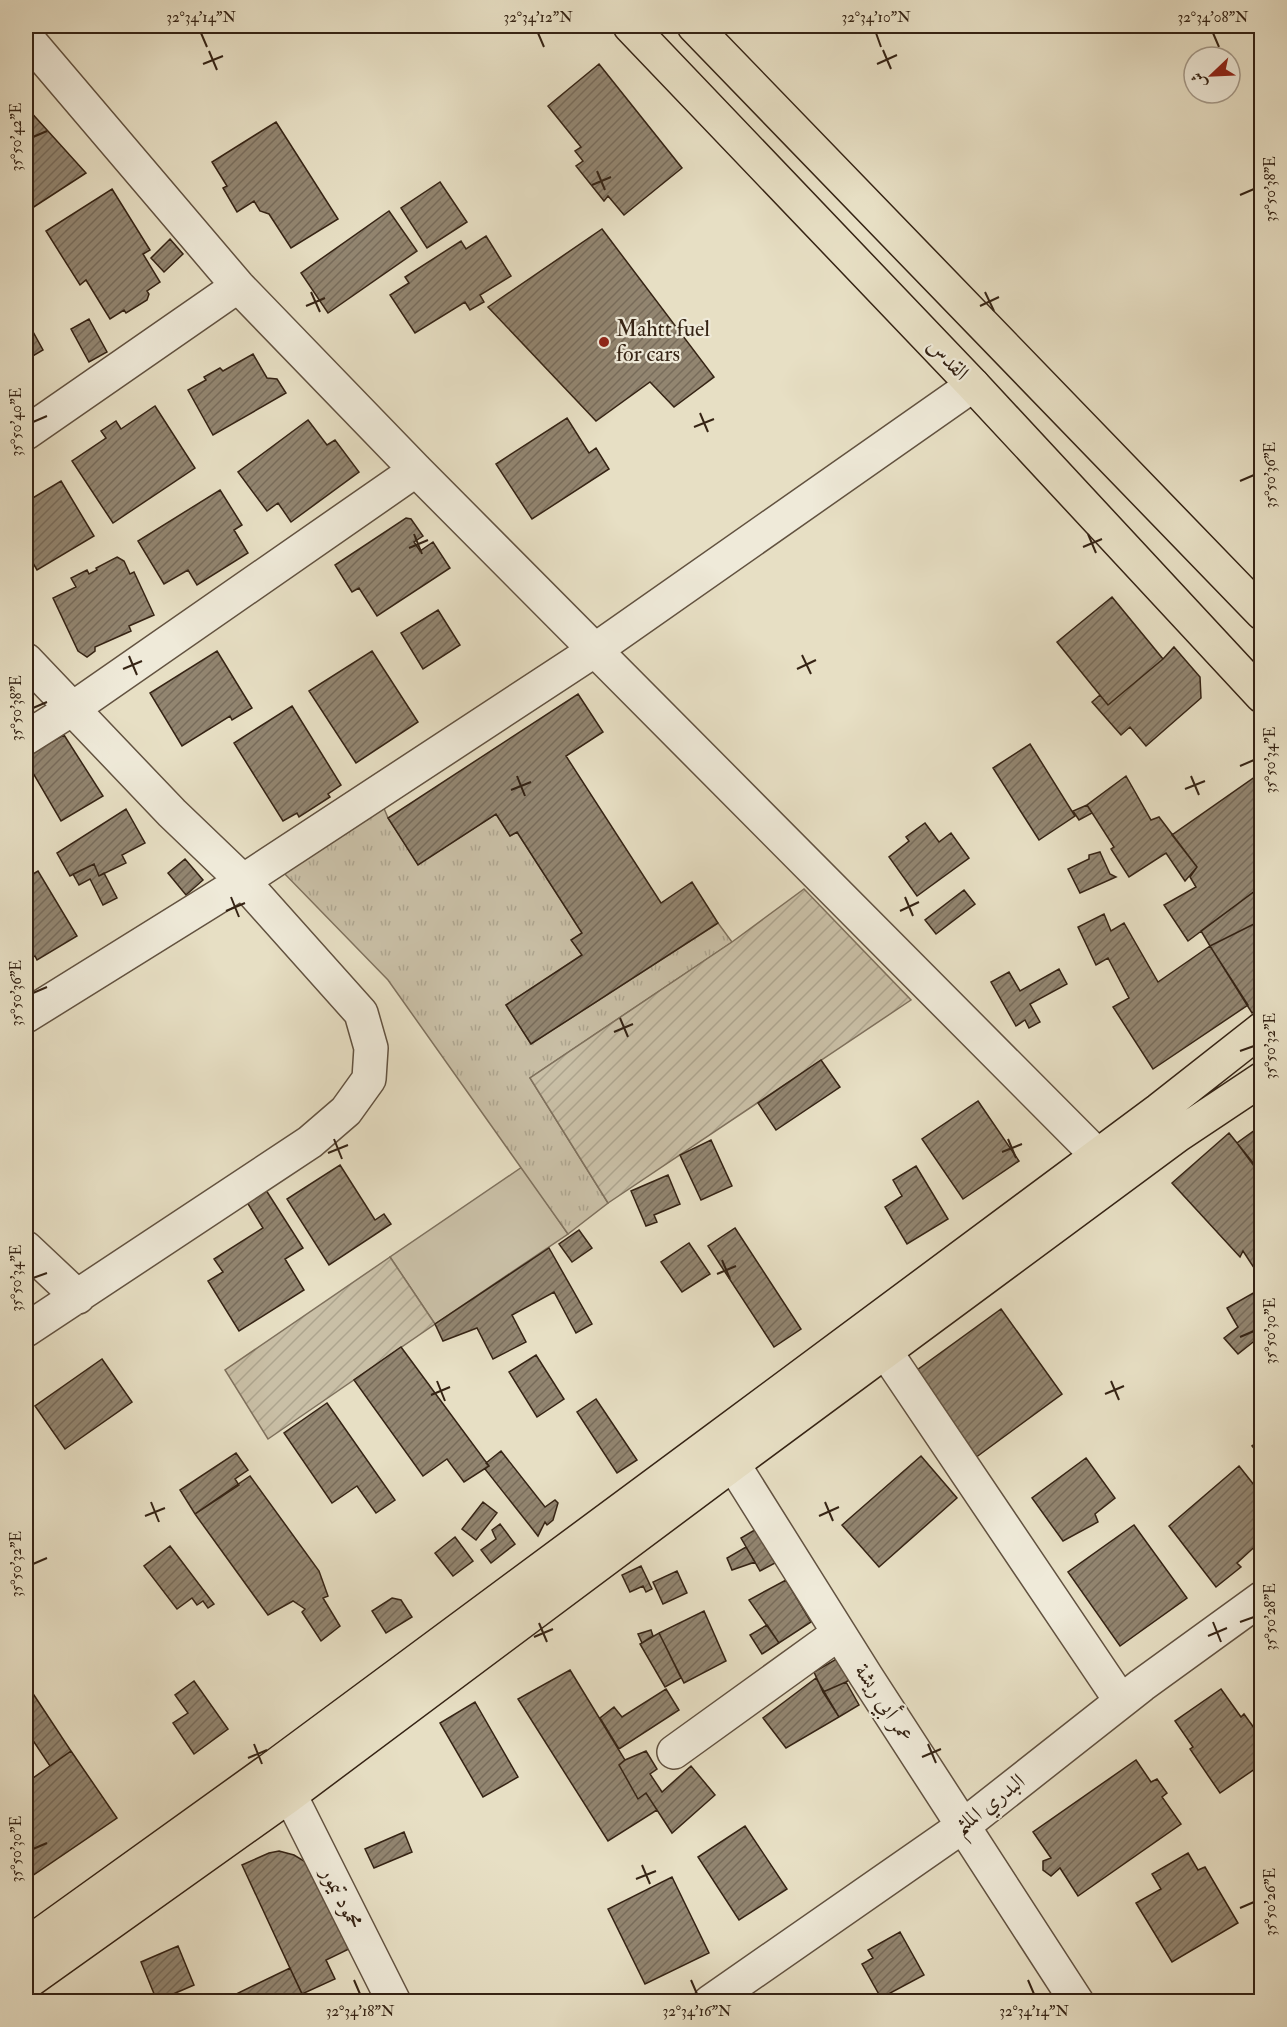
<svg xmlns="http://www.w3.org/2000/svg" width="1287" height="2027" viewBox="0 0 1287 2027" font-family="'IM FELL Double Pica',Amiri,serif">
  <defs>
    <pattern id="park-tufts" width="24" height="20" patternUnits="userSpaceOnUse" patternTransform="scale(1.5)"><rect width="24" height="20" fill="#c9bfa6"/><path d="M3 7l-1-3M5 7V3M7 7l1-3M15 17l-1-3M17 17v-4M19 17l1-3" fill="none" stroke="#ada48e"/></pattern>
    <pattern id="garden-furrows" width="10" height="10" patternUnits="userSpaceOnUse" patternTransform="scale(1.5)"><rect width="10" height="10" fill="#c9bfa6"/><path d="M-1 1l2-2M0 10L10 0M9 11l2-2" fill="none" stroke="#ada48e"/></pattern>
    <pattern id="building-hatch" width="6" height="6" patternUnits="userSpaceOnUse" patternTransform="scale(1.5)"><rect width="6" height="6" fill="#928570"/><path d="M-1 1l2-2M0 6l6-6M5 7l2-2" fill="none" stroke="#786c5b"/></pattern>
  </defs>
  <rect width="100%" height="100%" fill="#e7dfc4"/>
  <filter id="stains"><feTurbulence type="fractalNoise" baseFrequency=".00333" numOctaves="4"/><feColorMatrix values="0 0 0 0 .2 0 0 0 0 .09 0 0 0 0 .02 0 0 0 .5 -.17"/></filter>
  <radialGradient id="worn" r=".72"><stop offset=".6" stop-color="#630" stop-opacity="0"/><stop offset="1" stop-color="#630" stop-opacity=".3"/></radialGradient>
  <path fill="#c9bfa6" stroke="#7f715d" stroke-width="1.5" d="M 522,1167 L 568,1234 L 435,1324 L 390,1257 Z"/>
  <path fill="url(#park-tufts)" stroke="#7f715d" stroke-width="1.5" d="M 383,806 L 388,818 L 418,864 L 496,814 L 510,836 L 517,832 L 582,933 L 572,940 L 582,955 L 506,1005 L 531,1044 L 718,923 L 732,942 L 530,1078 L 608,1203 L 568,1234 L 388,980 L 280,869 Z"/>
  <path fill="url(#garden-furrows)" stroke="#7f715d" stroke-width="1.5" d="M 804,889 L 911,1000 L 608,1203 L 530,1078 L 732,942 Z
    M 390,1257 L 435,1324 L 268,1439 L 225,1370 Z"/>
  <path fill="url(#building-hatch)" stroke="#352314" stroke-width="1.5" d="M 599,64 L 682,168 L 624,215 L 608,196 L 604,201 L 576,166 L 583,161 L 575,151 L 581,147 L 548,106 Z
    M 28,109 L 86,173 L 26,212 L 26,111 Z
    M 276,122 L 338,219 L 291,248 L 269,214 L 260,211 L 254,201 L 237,212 L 223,188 L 227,186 L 212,162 Z
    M 440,182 L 467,222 L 427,248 L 401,208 Z
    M 112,189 L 150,250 L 143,254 L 160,282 L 147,291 L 149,294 L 147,300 L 126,313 L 124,310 L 110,319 L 86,280 L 80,285 L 46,231 Z
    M 389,211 L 417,251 L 328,313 L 301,273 Z
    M 602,229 L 714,377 L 674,407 L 650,382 L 596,421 L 488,307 Z
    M 486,236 L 511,276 L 480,295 L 484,302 L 470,310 L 465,302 L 415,333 L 390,295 L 409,283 L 405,277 L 461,241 L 466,249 Z
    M 170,239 L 183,254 L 164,272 L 151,258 Z
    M 26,303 L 31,313 L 26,316 Z
    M 26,319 L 43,350 L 26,360 Z
    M 89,319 L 107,352 L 89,362 L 71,329 Z
    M 253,354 L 267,378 L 277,379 L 286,393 L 213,435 L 188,390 L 206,380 L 204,377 L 220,368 L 223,371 Z
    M 155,406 L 195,468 L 113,523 L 72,461 L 106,438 L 101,431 L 116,421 L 121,429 Z
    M 567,418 L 589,453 L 596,448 L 609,469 L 532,519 L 496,464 Z
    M 308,420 L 327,445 L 335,440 L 359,472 L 291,522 L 278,503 L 267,511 L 238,472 Z
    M 61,481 L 94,536 L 37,570 L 26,551 L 26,502 Z
    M 220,490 L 242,525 L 234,530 L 248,553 L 197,585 L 188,570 L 164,584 L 138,541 Z
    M 406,518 L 411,519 L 423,536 L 414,542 L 420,551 L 433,542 L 450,568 L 377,616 L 359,588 L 352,592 L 335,565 Z
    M 117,557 L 124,561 L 130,574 L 134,572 L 154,615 L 129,626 L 131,631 L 95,647 L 95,651 L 87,657 L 78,651 L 53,598 L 76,587 L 71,578 L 87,570 L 89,574 L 97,570 L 96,568 Z
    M 1112,597 L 1163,659 L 1108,705 L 1057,642 Z
    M 438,610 L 460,645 L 423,669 L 401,633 Z
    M 1174,647 L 1200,677 L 1201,698 L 1146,746 L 1130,727 L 1121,735 L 1092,702 L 1100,695 L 1108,705 L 1163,659 Z
    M 217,651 L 252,708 L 232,720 L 230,716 L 182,746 L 150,693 Z
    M 372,651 L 418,722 L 356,763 L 309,691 Z
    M 578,694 L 603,732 L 566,756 L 661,903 L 692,882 L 718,923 L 531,1044 L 506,1005 L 582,955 L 571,940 L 582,933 L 517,832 L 510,836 L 496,814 L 418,865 L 388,818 Z
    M 292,706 L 341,785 L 328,794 L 330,797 L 299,817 L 297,813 L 283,821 L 234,743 Z
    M 64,735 L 103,796 L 61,821 L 26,761 L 26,756 Z
    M 1030,744 L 1075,816 L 1039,840 L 993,768 Z
    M 1262,772 L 1262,893 L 1257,895 L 1255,891 L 1188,941 L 1164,905 L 1196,887 L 1190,877 L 1197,867 L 1172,835 Z
    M 1126,776 L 1151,820 L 1159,817 L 1197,867 L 1185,881 L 1166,853 L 1129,877 L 1111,849 L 1114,847 L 1087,805 Z
    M 1087,805 L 1092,813 L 1079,820 L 1073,811 Z
    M 126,809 L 145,843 L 122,855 L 126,863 L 99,876 L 94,864 L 70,876 L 57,853 Z
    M 925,823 L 939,842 L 951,833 L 969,858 L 917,896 L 889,857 L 909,841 L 906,837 Z
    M 1100,852 L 1110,874 L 1116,877 L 1080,893 L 1068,869 L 1089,859 L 1089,855 Z
    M 185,859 L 203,880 L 186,895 L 168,873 Z
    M 94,864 L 99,876 L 104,873 L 117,898 L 103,905 L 90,879 L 79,885 L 73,874 Z
    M 29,868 L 33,874 L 38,871 L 77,936 L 37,960 L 35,956 L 26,962 L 26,870 Z
    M 964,890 L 975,904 L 936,934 L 925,920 Z
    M 1255,891 L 1262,903 L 1262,920 L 1210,946 L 1201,931 Z
    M 1104,914 L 1111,931 L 1124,923 L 1158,982 L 1210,946 L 1248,1005 L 1153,1069 L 1113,1007 L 1129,998 L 1108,958 L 1096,965 L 1078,927 Z
    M 1262,920 L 1262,1007 L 1252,1013 L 1210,946 Z
    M 1059,969 L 1067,984 L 1030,1004 L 1040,1022 L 1029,1028 L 1025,1020 L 1016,1026 L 991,982 L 1009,972 L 1020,991 Z
    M 821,1060 L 840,1087 L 776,1130 L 758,1103 Z
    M 978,1101 L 1019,1161 L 963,1199 L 922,1139 Z
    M 1262,1125 L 1262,1160 L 1254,1166 L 1237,1143 Z
    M 1229,1133 L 1262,1174 L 1262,1280 L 1243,1251 L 1240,1257 L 1172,1183 Z
    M 711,1140 L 732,1186 L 701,1200 L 680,1155 Z
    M 340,1165 L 375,1220 L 384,1214 L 391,1224 L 329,1265 L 287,1199 Z
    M 916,1166 L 948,1219 L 907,1244 L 885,1207 L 902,1196 L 893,1180 Z
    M 668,1175 L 680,1204 L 654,1215 L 657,1222 L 646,1226 L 631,1191 Z
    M 264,1187 L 303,1248 L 285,1259 L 304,1290 L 239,1331 L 208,1281 L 223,1272 L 214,1259 L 263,1228 L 245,1199 Z
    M 735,1228 L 801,1329 L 774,1347 L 708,1246 Z
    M 579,1230 L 592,1248 L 572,1262 L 559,1244 Z
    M 689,1243 L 710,1274 L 682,1292 L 661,1262 Z
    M 549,1248 L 592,1324 L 576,1333 L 554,1292 L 512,1315 L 526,1342 L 493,1359 L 477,1328 L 443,1341 L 435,1324 Z
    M 1262,1288 L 1262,1335 L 1238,1354 L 1224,1338 L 1238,1327 L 1227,1308 Z
    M 1001,1309 L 1062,1394 L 975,1458 L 913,1373 Z
    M 401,1347 L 489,1466 L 464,1482 L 447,1459 L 423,1476 L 354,1380 Z
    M 536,1355 L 564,1399 L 537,1417 L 509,1372 Z
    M 102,1359 L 132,1402 L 65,1449 L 35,1406 Z
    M 596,1399 L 637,1460 L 617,1473 L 577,1412 Z
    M 327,1403 L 395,1500 L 376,1513 L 357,1486 L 332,1503 L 284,1433 Z
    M 1262,1439 L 1262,1458 L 1252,1446 Z
    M 501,1451 L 545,1507 L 555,1500 L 558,1503 L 553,1520 L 547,1525 L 545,1522 L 538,1536 L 485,1469 L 489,1466 L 486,1463 Z
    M 236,1453 L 248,1470 L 235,1479 L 239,1485 L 195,1514 L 180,1490 Z
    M 921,1456 L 957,1498 L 879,1567 L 842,1525 Z
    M 1086,1458 L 1115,1498 L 1095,1514 L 1098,1522 L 1063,1541 L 1032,1498 Z
    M 1239,1466 L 1262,1495 L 1262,1540 L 1237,1563 L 1241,1567 L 1216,1587 L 1169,1526 Z
    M 250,1476 L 319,1571 L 328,1596 L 323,1598 L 340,1626 L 321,1641 L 302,1612 L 305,1609 L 293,1601 L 268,1615 L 195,1514 Z
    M 483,1502 L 497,1513 L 476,1540 L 462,1529 Z
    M 500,1524 L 515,1544 L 491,1563 L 481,1550 L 496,1539 L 492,1530 Z
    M 1134,1525 L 1187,1598 L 1120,1646 L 1068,1572 Z
    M 758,1528 L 777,1562 L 760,1571 L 741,1538 Z
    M 455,1537 L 473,1561 L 453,1576 L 435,1553 Z
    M 170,1546 L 214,1604 L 208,1608 L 203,1601 L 197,1605 L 192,1598 L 177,1609 L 144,1566 Z
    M 746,1547 L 755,1562 L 732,1570 L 727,1558 Z
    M 641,1566 L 652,1589 L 646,1592 L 643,1586 L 630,1592 L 622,1575 Z
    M 677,1571 L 687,1593 L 663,1604 L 653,1582 Z
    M 786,1580 L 811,1622 L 779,1643 L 749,1600 Z
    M 392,1598 L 401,1600 L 412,1617 L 386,1633 L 372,1611 Z
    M 704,1611 L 726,1661 L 684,1683 L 659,1633 Z
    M 767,1625 L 779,1643 L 762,1654 L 750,1635 Z
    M 651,1630 L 653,1636 L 642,1643 L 638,1634 Z
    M 659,1633 L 681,1678 L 665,1687 L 640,1644 Z
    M 845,1654 L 857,1675 L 846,1682 L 823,1692 L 814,1672 Z
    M 570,1670 L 625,1760 L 619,1765 L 638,1799 L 646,1793 L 657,1810 L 608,1841 L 518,1699 Z
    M 816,1678 L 839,1717 L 786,1748 L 763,1718 Z
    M 194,1681 L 228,1729 L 194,1754 L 173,1723 L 188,1713 L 175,1695 Z
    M 846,1682 L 859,1705 L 839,1717 L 823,1692 Z
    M 26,1683 L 71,1751 L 50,1766 L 26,1730 Z
    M 666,1689 L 679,1710 L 619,1749 L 600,1718 L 614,1707 L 622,1717 Z
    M 1221,1689 L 1241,1717 L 1244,1714 L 1262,1739 L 1262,1764 L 1220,1793 L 1190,1749 L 1193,1747 L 1175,1721 Z
    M 475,1702 L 518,1777 L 483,1797 L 440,1723 Z
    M 71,1751 L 117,1818 L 26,1880 L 26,1783 Z
    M 646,1751 L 657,1769 L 650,1774 L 662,1792 L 691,1766 L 715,1795 L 672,1833 L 646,1793 L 638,1799 L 619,1765 L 625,1760 Z
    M 1136,1760 L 1151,1782 L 1157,1779 L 1167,1793 L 1162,1797 L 1181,1824 L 1078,1896 L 1060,1868 L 1051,1876 L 1043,1870 L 1043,1861 L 1051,1858 L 1033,1832 Z
    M 745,1826 L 787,1889 L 739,1920 L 698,1857 Z
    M 404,1832 L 412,1852 L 374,1868 L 365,1849 Z
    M 279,1851 L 294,1855 L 304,1861 L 314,1872 L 351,1948 L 326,1960 L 335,1979 L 302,1994 L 242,1865 L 269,1853 Z
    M 1188,1853 L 1198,1870 L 1205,1867 L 1238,1923 L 1172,1962 L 1136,1903 L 1161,1889 L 1152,1874 Z
    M 672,1877 L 709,1953 L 645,1984 L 608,1909 Z
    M 900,1932 L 924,1975 L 881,1998 L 862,1964 L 873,1958 L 868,1950 Z
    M 178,1946 L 194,1985 L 157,2001 L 141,1962 Z
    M 290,1968 L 305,2000 L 235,2002 L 232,1996 Z"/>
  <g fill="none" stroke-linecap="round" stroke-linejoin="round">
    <defs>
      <path id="minor" d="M 26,37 L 238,286 L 416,470 L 1097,1155
        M 26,433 L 238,286
        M 26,660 L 172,813 L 243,881 L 361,1013 L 371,1048 L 369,1079 L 346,1111 L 310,1142 L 26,1330
        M 26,738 L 72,709 L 416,470
        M 26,1016 L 243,881 L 595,650 L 973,385
        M 26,1248 L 78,1297
        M 885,1351 L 1121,1701
        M 733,1464 L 866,1676 L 1077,2002
        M 674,1752 L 839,1633
        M 290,1795 L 394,2002
        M 710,2002 L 963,1826 L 1142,1685 L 1262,1598"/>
      <path id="major" d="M 630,26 L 973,385 L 1262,696
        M 694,26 L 1262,613
        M 26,1945 L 271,1769 L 715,1440 L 1159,1110 L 1262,1029
        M 26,1983 L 290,1795 L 733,1464 L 1178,1135 L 1262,1079"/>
    </defs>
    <use href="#minor" stroke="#625240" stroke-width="36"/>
    <use href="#major" stroke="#352314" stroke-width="36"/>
    <use href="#minor" stroke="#efead9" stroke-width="33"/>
    <use href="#major" stroke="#e7dfc4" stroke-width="33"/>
  </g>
  <path fill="none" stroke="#352314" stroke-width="2" d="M 201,33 L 207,47M 538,33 L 544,47M 876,33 L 881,47M 1213,33 L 1219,47M 883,50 L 891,69M 209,51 L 217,70M 203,64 L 223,56M 877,64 L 897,55M 33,137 L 47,131M 597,171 L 605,190M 592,185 L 611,177M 1240,195 L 1254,189M 311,292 L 320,312M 985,292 L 994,311M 306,306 L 325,298M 980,306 L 999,297M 700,413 L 708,432M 33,422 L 47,416M 694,427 L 714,419M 1240,481 L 1254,475M 414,534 L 422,554M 1088,534 L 1096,553M 1083,547 L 1102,539M 409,548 L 428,540M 802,655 L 811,674M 129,656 L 137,675M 123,669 L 142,661M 797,669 L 816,660M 33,708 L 47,702M 1240,766 L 1254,760M 517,776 L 525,796M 1191,776 L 1199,795M 1185,789 L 1205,781M 511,790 L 531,782M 231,897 L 239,917M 905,897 L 913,916M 226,911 L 245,903M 900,911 L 919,902M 33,993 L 47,987M 620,1018 L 628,1037M 614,1032 L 633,1024M 1240,1051 L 1254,1046M 334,1139 L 342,1159M 1008,1139 L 1016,1158M 1002,1152 L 1022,1144M 328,1153 L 348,1145M 722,1260 L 730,1279M 717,1274 L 736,1266M 33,1278 L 47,1273M 1240,1337 L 1254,1331M 437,1381 L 445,1401M 1111,1381 L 1119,1400M 1105,1394 L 1124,1386M 431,1395 L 450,1387M 151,1502 L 159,1522M 825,1502 L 833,1521M 145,1516 L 165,1508M 819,1516 L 839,1507M 33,1564 L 47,1558M 1213,1622 L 1221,1642M 1240,1622 L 1254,1617M 539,1623 L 547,1642M 1208,1636 L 1227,1628M 534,1637 L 553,1629M 254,1744 L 262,1764M 928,1744 L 936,1763M 922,1757 L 941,1749M 248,1758 L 267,1750M 33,1849 L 47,1843M 642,1865 L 650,1884M 636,1879 L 656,1871M 1240,1908 L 1254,1902M 354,1980 L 360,1994M 691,1980 L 697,1994M 1028,1980 L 1034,1994"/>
  <circle fill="#8f2418" stroke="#efead9" stroke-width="2" cx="604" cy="342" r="6"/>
  <g text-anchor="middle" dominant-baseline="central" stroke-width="4.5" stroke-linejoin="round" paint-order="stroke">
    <g font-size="22" fill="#352314" stroke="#efead9" text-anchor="start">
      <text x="616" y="329">Mahtt fuel<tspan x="616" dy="25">for cars</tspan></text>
    </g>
    <g font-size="22" fill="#352314" stroke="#efead9">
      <text transform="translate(948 359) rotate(46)">القدس</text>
      <text transform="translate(884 1703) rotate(57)">عمر أبي ريشة</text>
      <text transform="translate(989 1804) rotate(-38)">البدري الملثم</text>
      <text transform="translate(342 1898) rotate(63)">محمود تيمور</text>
    </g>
  </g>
  <rect width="1287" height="2027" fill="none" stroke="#e7dfc4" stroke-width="66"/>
  <g transform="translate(1212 75) rotate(247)"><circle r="28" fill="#efead9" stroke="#a59a8a" stroke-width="1.5"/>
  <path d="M0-4.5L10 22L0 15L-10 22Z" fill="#8f2418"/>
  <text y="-9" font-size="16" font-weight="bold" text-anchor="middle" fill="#352314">ش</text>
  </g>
  <rect x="33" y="33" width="1221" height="1961" fill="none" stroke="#352314" stroke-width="2"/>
  <g font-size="15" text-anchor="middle" fill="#352314">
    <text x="201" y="22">32°34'14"N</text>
    <text x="538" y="22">32°34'12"N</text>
    <text x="876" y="22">32°34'10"N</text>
    <text x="1213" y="22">32°34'08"N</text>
    <text transform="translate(16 137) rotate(-90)" y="5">35°50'42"E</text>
    <text transform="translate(1270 189) rotate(-90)" y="5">35°50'38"E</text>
    <text transform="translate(16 422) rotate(-90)" y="5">35°50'40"E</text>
    <text transform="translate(1270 475) rotate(-90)" y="5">35°50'36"E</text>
    <text transform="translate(16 708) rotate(-90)" y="5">35°50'38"E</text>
    <text transform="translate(1270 760) rotate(-90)" y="5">35°50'34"E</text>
    <text transform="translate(16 993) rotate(-90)" y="5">35°50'36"E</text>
    <text transform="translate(1270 1046) rotate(-90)" y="5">35°50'32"E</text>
    <text transform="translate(16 1278) rotate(-90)" y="5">35°50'34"E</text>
    <text transform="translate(1270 1331) rotate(-90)" y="5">35°50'30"E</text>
    <text transform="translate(16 1564) rotate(-90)" y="5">35°50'32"E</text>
    <text transform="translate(1270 1617) rotate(-90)" y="5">35°50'28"E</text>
    <text transform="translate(16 1849) rotate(-90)" y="5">35°50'30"E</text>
    <text transform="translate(1270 1902) rotate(-90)" y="5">35°50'26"E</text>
    <text x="360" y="2016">32°34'18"N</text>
    <text x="697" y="2016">32°34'16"N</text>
    <text x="1034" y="2016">32°34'14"N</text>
  </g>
  <rect width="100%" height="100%" filter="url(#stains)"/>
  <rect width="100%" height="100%" fill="url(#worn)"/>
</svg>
